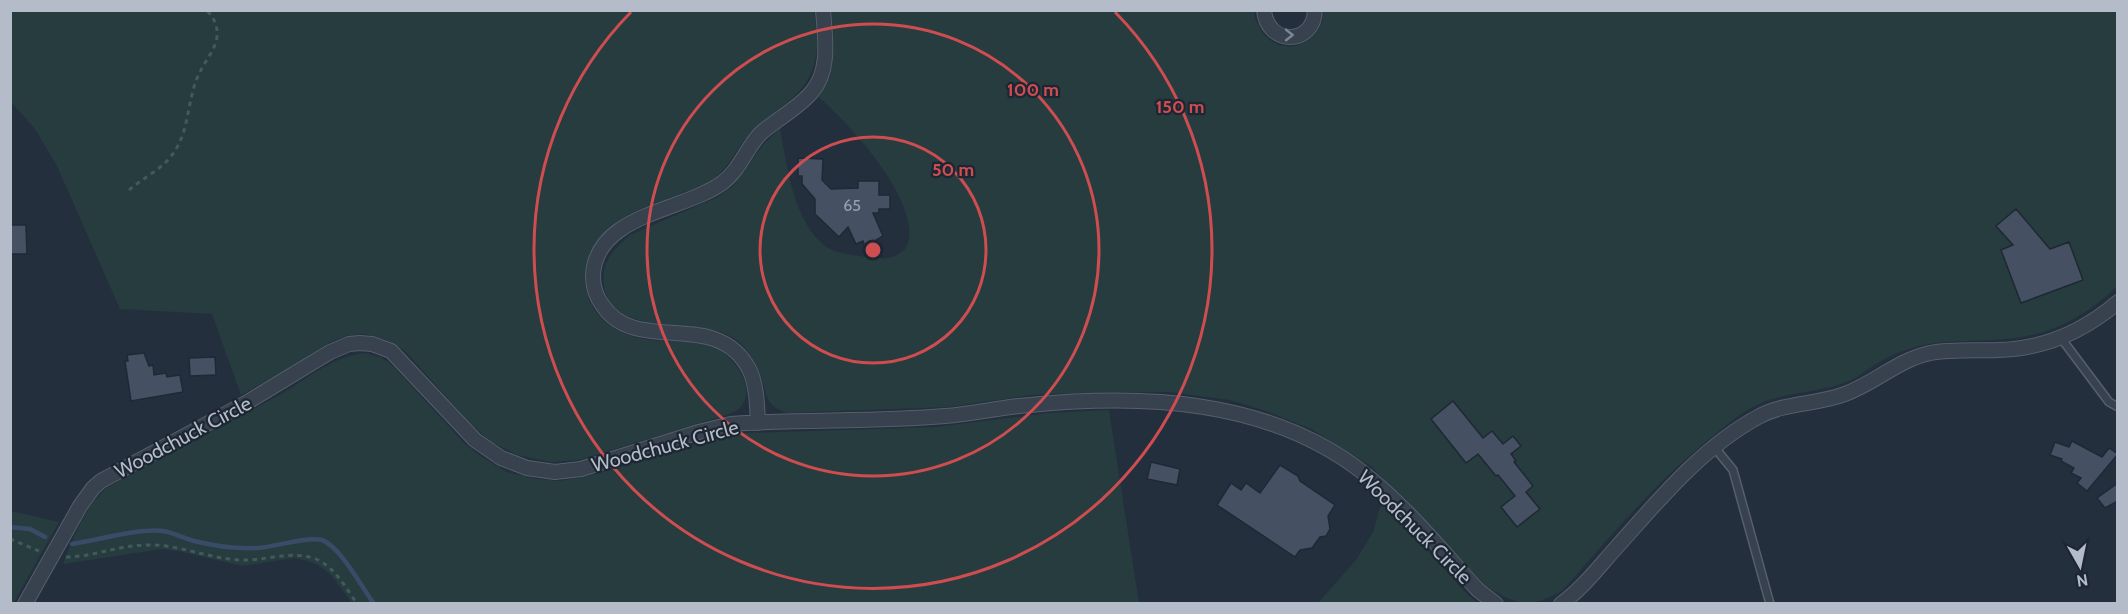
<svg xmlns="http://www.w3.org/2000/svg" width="2128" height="614" viewBox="0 0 2128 614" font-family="Cabin,sans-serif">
  <rect width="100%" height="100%" fill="#242f3e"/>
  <path fill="#263c3f" d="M 814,10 C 815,22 818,35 817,47 C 813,98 777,104 747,137 C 733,153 726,173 706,184 C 699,188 691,190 684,192 C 643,209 612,213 590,257 C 583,270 584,282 588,296 C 591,308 600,318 609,325 C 643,350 678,334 714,347 C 731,354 754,384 744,402 C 740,410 734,412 726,415 L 579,460 L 550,462 L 517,455 L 490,441 L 470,423 L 405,351 L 386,340 L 365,334 L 346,336 L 328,343 L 286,370 L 241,395 L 212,314 L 120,309 L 57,166 L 35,129 L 11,102 L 11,11 Z
    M 1324,10 L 2117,11 L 2117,286 C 2089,314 2055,333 2015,338 C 1983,342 1951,339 1920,346 C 1902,350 1885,358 1870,368 C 1863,372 1856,379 1847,382 C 1816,394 1781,391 1751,408 C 1735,417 1722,429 1708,440 C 1654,484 1609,538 1563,590 C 1531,609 1516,606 1485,585 L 1371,466 L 1311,429 L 1266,411 L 1230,400 L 1169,392 L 1079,393 L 1031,395 L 949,407 L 786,413 C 779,410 771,406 768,399 C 766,396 765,390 764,386 C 759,370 752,354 739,342 C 706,312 611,343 604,285 C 601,261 613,250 630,235 L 718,197 L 734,185 L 762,146 L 780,128 C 787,166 793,220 825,246 C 835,254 864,257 878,258 C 889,260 904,255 908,243 C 921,202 848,121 818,97 C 838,69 834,43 831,11 L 1255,11 C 1254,16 1255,19 1258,24 C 1273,61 1323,49 1324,10 Z
    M 364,353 L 380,357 L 392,365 L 464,443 L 482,457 L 507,472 L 537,479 L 559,481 L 589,476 L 719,437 L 746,433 L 935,427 L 1048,413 L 1109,410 L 1139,603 L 353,604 L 331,575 L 318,565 L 308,561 L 294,558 L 242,566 L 183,552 L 162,549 L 63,564 C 74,537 84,507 107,488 C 162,456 219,429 274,398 C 304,382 330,357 364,353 Z
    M 1382,501 L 1466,593 L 1477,603 L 1318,603 L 1356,560 L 1373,532 Z
    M 11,511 L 59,522 L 13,604 L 10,603 Z"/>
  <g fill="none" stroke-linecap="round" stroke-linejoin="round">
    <path stroke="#394c67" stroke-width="4.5" d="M 10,527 L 30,529 L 45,537
      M 72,544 C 97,540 140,528 163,531 C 174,533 184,538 194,541 C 214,546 237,549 258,548 C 274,547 308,536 322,540 C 340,546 363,589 374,604"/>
  </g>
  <path fill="#455162" stroke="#1f2835" stroke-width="1.5" d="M 798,158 L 823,159 L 822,180 L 831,189 L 858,188 L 858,181 L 879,181 L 879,195 L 890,195 L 890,209 L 879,209 L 879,213 L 873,213 L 883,236 L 865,247 L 863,241 L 856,244 L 848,227 L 839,237 L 815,214 L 815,199 L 802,184 L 802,176 L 798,176 Z
    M 2016,209 L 2050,249 L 2069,242 L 2083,280 L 2021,303 L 2001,250 L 2013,245 L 1996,226 Z
    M 10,225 L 26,225 L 27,254 L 10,254 Z
    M 144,353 L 149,366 L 153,365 L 154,375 L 166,373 L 167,377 L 180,375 L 183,392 L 131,401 L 125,361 L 128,361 L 127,355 Z
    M 215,357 L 216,375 L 190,376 L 189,358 Z
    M 1453,401 L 1483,438 L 1492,431 L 1503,444 L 1513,436 L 1521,446 L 1511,454 L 1516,461 L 1514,462 L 1533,486 L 1526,492 L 1540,509 L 1517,527 L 1501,507 L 1515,496 L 1498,475 L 1496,476 L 1478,454 L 1466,463 L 1431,419 Z
    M 2072,441 L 2102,457 L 2109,448 L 2118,454 L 2087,491 L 2077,483 L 2081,478 L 2071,473 L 2074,468 L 2061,461 L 2062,459 L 2050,455 L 2055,442 L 2069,447 Z
    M 1151,462 L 1180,469 L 1177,485 L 1147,479 Z
    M 1280,465 L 1298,476 L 1300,481 L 1335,505 L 1328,516 L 1330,529 L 1326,536 L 1320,537 L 1312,548 L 1300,550 L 1295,557 L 1217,505 L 1231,483 L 1241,490 L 1246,483 L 1260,493 Z
    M 2118,483 L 2118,501 L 2105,508 L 2097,498 Z"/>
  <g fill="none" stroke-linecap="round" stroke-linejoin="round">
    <defs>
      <path id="lane" d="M 2061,338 L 2109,402 L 2118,407
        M 1715,448 L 1733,470 L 1770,604"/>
      <path id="street" d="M 1264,10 C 1267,46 1314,46 1315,10
        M 758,423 C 757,405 757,385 749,369 C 716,307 637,356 603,306 C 596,297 593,287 593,276 C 595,214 684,211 722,183 C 740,170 746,148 761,133 C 777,119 797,109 811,93 C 831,71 825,37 823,10
        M 25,604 L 80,506 L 93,488 L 101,481 L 246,403 L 330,352 L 349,344 L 360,343 L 372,344 L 391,351 L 475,440 L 501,458 L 527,468 L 555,472 L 581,469 L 699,432 L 731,424 C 802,419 874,422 945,416 C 973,414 1001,407 1030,405 C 1143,394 1267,399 1361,471 C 1405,505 1441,550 1478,590 L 1496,604
        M 1561,604 C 1582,589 1598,568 1615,549 C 1658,501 1701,448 1758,417 C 1785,402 1816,405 1845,394 C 1875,383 1898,360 1930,353 C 1952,349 1976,351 1998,350 C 2044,349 2083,332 2118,302"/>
    </defs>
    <use href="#lane" stroke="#565f6c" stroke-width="10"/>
    <use href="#street" stroke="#565f6c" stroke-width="16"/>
    <path stroke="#44595c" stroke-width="3" stroke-dasharray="4.5 4.5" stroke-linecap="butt" d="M 129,190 C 143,178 162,169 172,155 C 191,130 186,99 200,72 C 206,59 219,46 217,30 C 216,22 212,15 206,10
      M 10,539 L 39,551
      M 66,557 C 93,557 119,545 147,545 C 179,544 209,559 241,560 C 266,561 294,549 318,560 C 335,568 347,589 357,604"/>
    <use href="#lane" stroke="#38414e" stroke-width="7"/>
    <use href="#street" stroke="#38414e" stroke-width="14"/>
  </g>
  <defs><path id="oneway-chevron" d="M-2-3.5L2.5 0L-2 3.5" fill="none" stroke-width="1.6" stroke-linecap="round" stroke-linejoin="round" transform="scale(1.5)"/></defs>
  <use stroke="#7c8592" href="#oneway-chevron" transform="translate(1289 35)"/>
  <g fill="none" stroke="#ce4d50" stroke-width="3">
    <circle cx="873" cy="250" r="113"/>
    <circle cx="873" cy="250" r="226"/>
    <path d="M1115 12A339 339 0 1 1 631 12"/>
  </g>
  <g text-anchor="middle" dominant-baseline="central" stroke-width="4.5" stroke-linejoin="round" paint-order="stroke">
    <g font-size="16" fill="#98a1af">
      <text x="852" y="205">65</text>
    </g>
    <g font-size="20" fill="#b4bcc9" stroke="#1d2633">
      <text transform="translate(183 437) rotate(-28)">Woodchuck Circle</text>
      <text transform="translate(665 446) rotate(-15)">Woodchuck Circle</text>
      <text transform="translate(1415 527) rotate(45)">Woodchuck Circle</text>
    </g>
  </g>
  <circle cx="873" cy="250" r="9" fill="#ce4d50" stroke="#1d2633" stroke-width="3"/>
  <g font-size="18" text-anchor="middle" font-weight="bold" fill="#ce4d50" stroke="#1d2633" stroke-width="4.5" stroke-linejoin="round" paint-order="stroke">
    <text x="1033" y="96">100 m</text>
    <text x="1180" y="113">150 m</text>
    <text x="953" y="176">50 m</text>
  </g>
  <rect width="2128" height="614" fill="none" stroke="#b4bcc9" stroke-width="24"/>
  <g transform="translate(2080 566) rotate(171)" stroke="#1d2633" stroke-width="4.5" paint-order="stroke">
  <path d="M0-4.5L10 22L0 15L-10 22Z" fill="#b4bcc9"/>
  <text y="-9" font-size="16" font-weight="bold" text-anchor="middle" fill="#b4bcc9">N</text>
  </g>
</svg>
